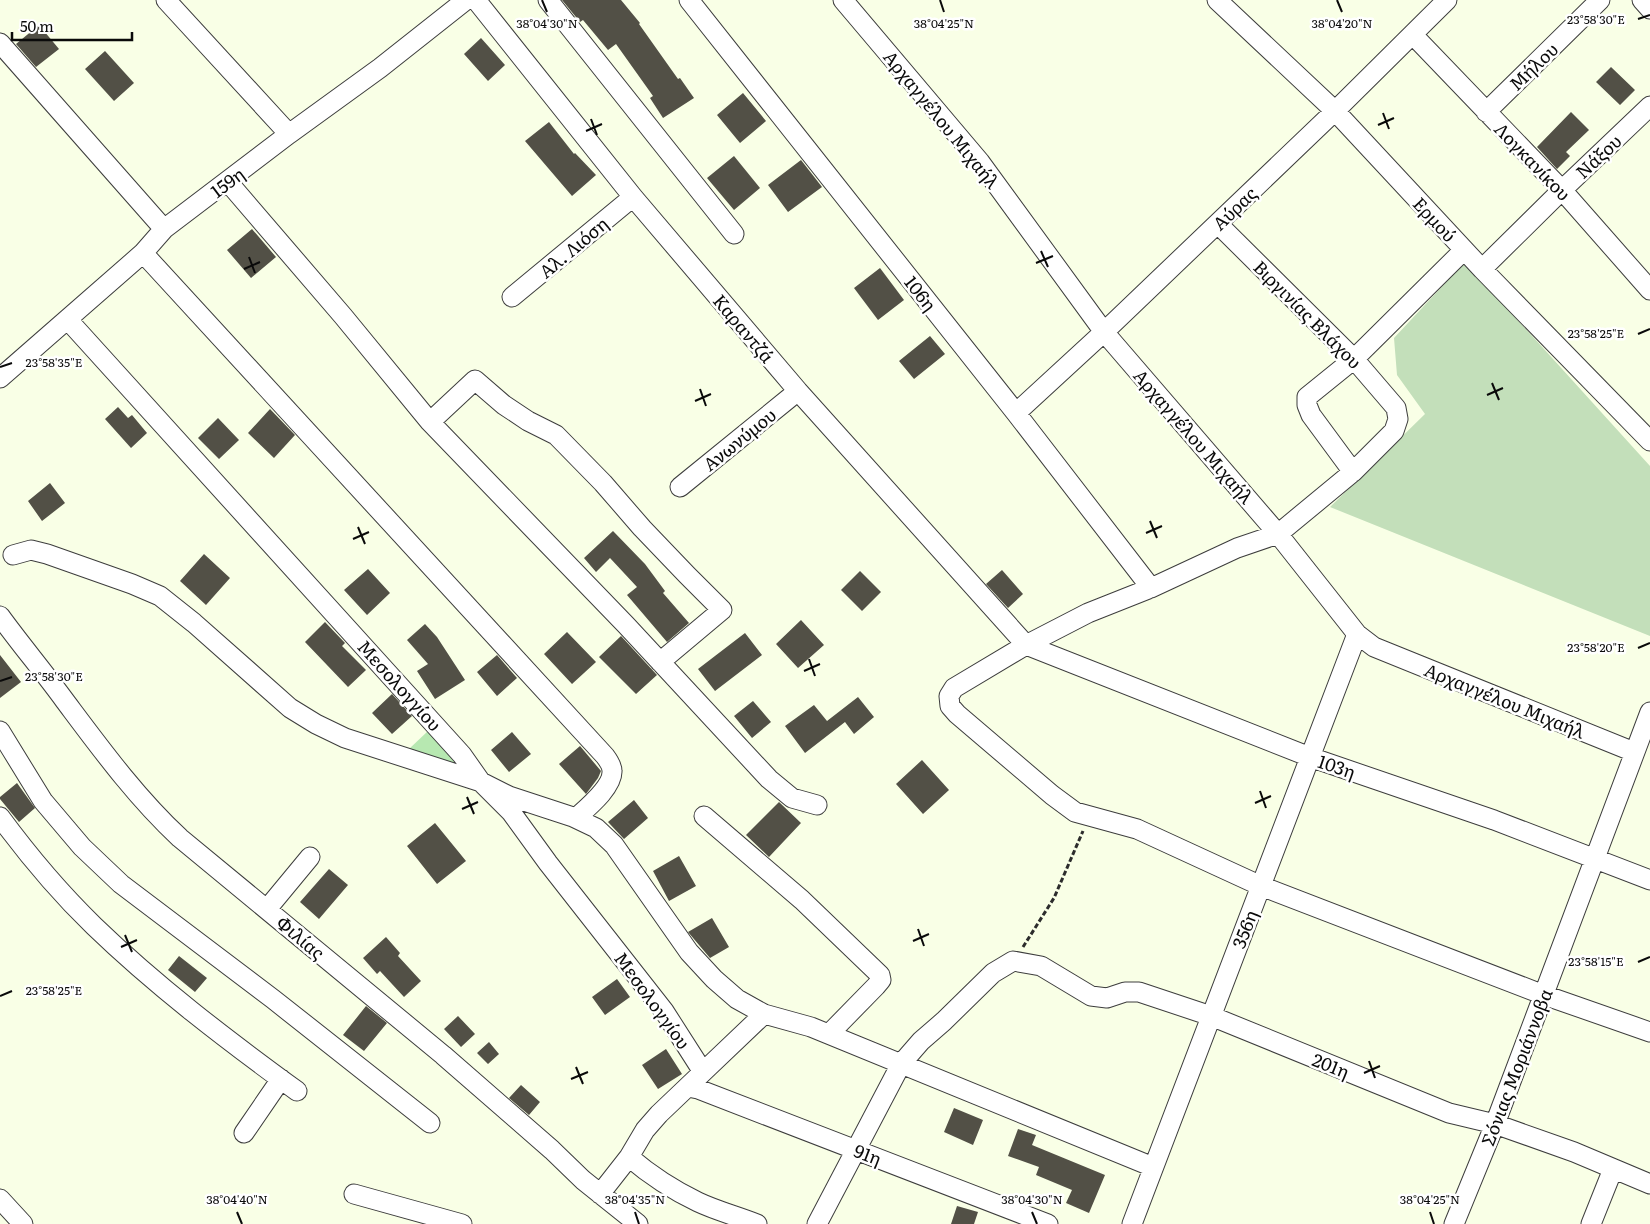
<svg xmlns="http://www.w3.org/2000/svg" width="1650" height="1224" viewBox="0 0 1650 1224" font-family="Literata,serif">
  <rect width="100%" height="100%" fill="#f9ffe6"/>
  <path fill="#b7e8b1" d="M 429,730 L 463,768 L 408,750 Z"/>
  <path fill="#c3dfba" d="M 1465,262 L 1650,466 L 1650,636 L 1330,507 L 1425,414 L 1397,375 L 1394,338 Z"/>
  <path fill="#525046" d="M 562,0 L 621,0 L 640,23 L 639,24 L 678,79 L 680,78 L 694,98 L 663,118 L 650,98 L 653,96 L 616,44 L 608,50 L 583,20 L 580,22 Z
    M 39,25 L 59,49 L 36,67 L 16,44 Z
    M 481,38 L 505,65 L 488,81 L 464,54 Z
    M 105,51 L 134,83 L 114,101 L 85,69 Z
    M 1611,67 L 1635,90 L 1620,105 L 1596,82 Z
    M 743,93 L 766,121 L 740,143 L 717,115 Z
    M 1571,112 L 1589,130 L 1566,152 L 1570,156 L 1557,169 L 1537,147 Z
    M 549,122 L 574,154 L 575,153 L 596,175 L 572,196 L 525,141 Z
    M 734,156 L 760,188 L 734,210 L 707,178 Z
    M 801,160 L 822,187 L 788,212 L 768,185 Z
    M 252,229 L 276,257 L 251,278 L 227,250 Z
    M 880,268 L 904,300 L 878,320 L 854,288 Z
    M 930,336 L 945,354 L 914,379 L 899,361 Z
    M 118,407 L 128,418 L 132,415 L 147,433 L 131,448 L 105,419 Z
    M 270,409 L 295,435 L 274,458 L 248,433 Z
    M 218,418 L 239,440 L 219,459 L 198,438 Z
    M 50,483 L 65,503 L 42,521 L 28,501 Z
    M 613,531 L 645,564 L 665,591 L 663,593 L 689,623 L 667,642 L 627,595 L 637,587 L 610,558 L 596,572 L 584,558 Z
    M 204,554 L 230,578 L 206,605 L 180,581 Z
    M 368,569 L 390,593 L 367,615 L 344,590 Z
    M 1002,570 L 1023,594 L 1008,608 L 986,584 Z
    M 860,571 L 881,592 L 862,611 L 841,590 Z
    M 801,620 L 824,645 L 798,668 L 776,644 Z
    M 325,622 L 345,643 L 342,646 L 366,670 L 348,687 L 305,642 Z
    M 425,624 L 437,637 L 465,680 L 435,699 L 417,671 L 428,664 L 407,640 Z
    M 567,632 L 596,662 L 572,684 L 544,654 Z
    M 745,633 L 762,655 L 715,691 L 698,669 Z
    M 621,636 L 657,675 L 636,694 L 599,657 Z
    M 0,655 L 21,682 L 0,698 Z
    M 497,655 L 517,678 L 497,696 L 477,672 Z
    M 392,694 L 412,716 L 392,734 L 372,713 Z
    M 858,697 L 874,717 L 854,734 L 845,722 L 805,753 L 785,726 L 814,705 L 827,721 Z
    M 753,701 L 771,722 L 752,738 L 734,716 Z
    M 512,732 L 531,754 L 509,772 L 491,750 Z
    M 580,746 L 601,771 L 598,778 L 586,794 L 559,764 Z
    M 922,760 L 949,790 L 923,814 L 896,784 Z
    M 17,783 L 35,808 L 19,822 L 0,799 L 0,797 Z
    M 634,800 L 648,818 L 624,839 L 608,822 Z
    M 779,802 L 801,823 L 769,857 L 746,835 Z
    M 435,823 L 466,861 L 437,884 L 407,846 Z
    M 679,856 L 696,886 L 669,901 L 653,871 Z
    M 329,869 L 348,885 L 319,919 L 300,902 Z
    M 712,918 L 729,947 L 710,958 L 688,932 Z
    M 386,937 L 400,953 L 398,956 L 421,981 L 404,997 L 380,971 L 377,974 L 363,958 Z
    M 179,956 L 207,978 L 195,992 L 168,970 Z
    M 617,979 L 630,997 L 605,1015 L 592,997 Z
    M 366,1006 L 387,1023 L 364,1051 L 343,1035 Z
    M 458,1016 L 475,1034 L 461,1047 L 444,1029 Z
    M 489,1042 L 499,1054 L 488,1064 L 477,1053 Z
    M 666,1049 L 682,1074 L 658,1089 L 642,1065 Z
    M 521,1085 L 540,1102 L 529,1115 L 509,1098 Z
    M 954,1108 L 983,1120 L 973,1145 L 944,1132 Z
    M 1018,1129 L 1036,1135 L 1032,1145 L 1105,1175 L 1089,1213 L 1066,1203 L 1072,1190 L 1036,1175 L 1039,1167 L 1008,1156 Z
    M 957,1206 L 978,1212 L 974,1224 L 951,1224 Z"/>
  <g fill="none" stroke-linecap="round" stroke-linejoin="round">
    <defs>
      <path id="minor" d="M 166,0 L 289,134
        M 476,0 L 633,197 L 798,391 L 1026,645 L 1310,757 L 1494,820 L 1650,880
        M 548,0 L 734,234
        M 689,0 L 1016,413 L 1151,588
        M 843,0 L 980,162 L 1104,332 L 1278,534 L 1357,634 L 1374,647 L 1634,752
        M 1217,0 L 1335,111 L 1482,269 L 1650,441
        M 1642,0 L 1650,9
        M 1413,35 L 1562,190 L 1650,290
        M 0,43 L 164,229
        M 1486,112 L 1600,0
        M 228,182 L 343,316 L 430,422 L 626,625 L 769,779 L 792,798 L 817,805
        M 1218,224 L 1354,359 L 1396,408 L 1398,419 L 1394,431 L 1353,472 L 1278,534 L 1237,548 L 1151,588 L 1088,613 L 1026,645 L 954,688 L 949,696 L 950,706 L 957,714 L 1052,795 L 1075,812 L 1137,829 L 1261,886 L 1544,995 L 1650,1032
        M 143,253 L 605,756 C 608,760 612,766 612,771 C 613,787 587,808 576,818
        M 1482,269 L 1562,190 L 1650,106
        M 512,297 L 633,197
        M 68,320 L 462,755 L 481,782 L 511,812 L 548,863 L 664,1011 L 703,1072
        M 0,378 L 143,253 L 164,229 L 289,134 L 380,68 L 466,0
        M 1016,413 L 1104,332 L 1335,111 L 1447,0
        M 430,422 L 475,380 L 504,405 L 528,421 L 556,435 L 603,483 L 642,528 L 687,575 L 722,610 L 660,662
        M 1353,472 L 1311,415 L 1307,405 L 1307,397 L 1354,359 L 1464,250
        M 680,487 L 798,391
        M 13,555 L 31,550 L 47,554 L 132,584 L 160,596 L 194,623 L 290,708 L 316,724 L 345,738 L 481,782 L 509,796 L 573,817 L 596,828 L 614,845 L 689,952 L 714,979 L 737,999 L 764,1014 L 811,1027 L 1153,1167
        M 0,616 C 21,645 44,672 65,701 C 101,749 136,797 180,838 L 443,1055 L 552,1150 L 583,1180 L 638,1224
        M 0,731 L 43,801 L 82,847 L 121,884 L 273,999 L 430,1123
        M 704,816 L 802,900 L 880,975 L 881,980 L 876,986 L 829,1034
        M 0,817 C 28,855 60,893 94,926 C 156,986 227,1040 297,1091
        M 267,909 L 310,857
        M 688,1087 L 698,1089 L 1048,1224
        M 244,1133 L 281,1079
        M 629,1157 C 650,1175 673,1190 698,1202 C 717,1211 737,1216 757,1224
        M 354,1194 L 462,1224
        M 600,1194 L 629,1157 L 645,1130 L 659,1114 L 764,1014
        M 0,1199 L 23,1224
        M 817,1224 L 901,1064 L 921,1041 L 944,1021 L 993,973 L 1013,961 L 1041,966 L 1091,996 L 1107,998 L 1125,992 L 1139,992 L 1211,1016 L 1449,1113 L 1495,1124 L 1574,1152 L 1650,1184
        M 1132,1224 L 1357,634
        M 1454,1224 L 1495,1124 L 1650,712
        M 1591,1224 L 1613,1169"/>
    </defs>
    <use href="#minor" stroke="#3d3d3d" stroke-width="21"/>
    <path stroke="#2c2c2c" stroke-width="3" stroke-dasharray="5 2.5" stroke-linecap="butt" d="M 1023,947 L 1054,898 L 1083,831"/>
    <use href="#minor" stroke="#fff" stroke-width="19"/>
  </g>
  <path fill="none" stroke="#0a0a0a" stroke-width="2" d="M 542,0 L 547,12M 940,0 L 944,12M 1337,0 L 1342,12M 1638,19 L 1650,15M 1383,113 L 1389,129M 591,119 L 597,135M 1378,125 L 1394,118M 586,131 L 602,124M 1041,251 L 1048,267M 249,257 L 255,273M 1036,263 L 1053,256M 244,269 L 260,262M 1638,334 L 1650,329M 0,367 L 12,363M 1492,383 L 1499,400M 700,389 L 706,406M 1487,395 L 1503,388M 695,401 L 711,394M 1150,521 L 1157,538M 358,527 L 365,544M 1146,533 L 1162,526M 353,539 L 369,532M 1638,648 L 1650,643M 809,659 L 815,676M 804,671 L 820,664M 0,681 L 12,677M 1260,791 L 1266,808M 467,797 L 474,814M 1255,803 L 1271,796M 462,809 L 478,802M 918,929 L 924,946M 125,935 L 132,952M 913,941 L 929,934M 121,947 L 137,940M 1638,962 L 1650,957M 0,996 L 12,991M 1369,1061 L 1375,1078M 576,1067 L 583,1084M 1364,1073 L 1380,1066M 571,1079 L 588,1072M 237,1212 L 242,1224M 635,1212 L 639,1224M 1032,1212 L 1037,1224M 1430,1212 L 1434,1224"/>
  <g text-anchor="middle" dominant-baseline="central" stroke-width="5" stroke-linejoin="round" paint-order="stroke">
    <g font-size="18" fill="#0a0a0a" stroke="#fff">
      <text transform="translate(1533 66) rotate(-44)">Μήλου</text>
      <text transform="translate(942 119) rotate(51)">Αρχαγγέλου Μιχαήλ</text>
      <text transform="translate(1598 156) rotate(-43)">Νάξου</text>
      <text transform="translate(1533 161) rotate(46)">Λογκανίκου</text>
      <text transform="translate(227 182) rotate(-37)">159η</text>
      <text transform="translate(1234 208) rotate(-44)">Αύρας</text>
      <text transform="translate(1435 219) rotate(47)">Ερμού</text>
      <text transform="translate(573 247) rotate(-40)">Αλ. Λιόση</text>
      <text transform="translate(921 293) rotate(52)">106η</text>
      <text transform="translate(1308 314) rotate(45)">Βιργινίας Βλάχου</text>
      <text transform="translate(744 328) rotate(50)">Καραντζά</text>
      <text transform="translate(1194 436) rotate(49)">Αρχαγγέλου Μιχαήλ</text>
      <text transform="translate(739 439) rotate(-39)">Ανωνύμου</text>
      <text transform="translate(400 685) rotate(48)">Μεσολογγίου</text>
      <text transform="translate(1505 700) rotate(22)">Αρχαγγέλου Μιχαήλ</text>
      <text transform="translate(1337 766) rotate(19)">103η</text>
      <text transform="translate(1244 929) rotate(-69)">356η</text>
      <text transform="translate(301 937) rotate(40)">Φιλίας</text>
      <text transform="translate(653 1000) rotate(54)">Μεσολογγίου</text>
      <text transform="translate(1331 1065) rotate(22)">201η</text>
      <text transform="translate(1516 1067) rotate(-69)">Σόνιας Μοριάννοβα</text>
      <text transform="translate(868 1154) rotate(21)">91η</text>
    </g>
  </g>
  <g font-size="12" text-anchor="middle" fill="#0a0a0a" stroke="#fff" stroke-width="5" stroke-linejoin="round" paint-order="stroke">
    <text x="1596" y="24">23°58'30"E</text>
    <text x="547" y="28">38°04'30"N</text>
    <text x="944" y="28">38°04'25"N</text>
    <text x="1342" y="28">38°04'20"N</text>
    <text x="1596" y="338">23°58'25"E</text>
    <text x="54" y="367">23°58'35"E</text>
    <text x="1596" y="652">23°58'20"E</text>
    <text x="54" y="681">23°58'30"E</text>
    <text x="1596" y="966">23°58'15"E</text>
    <text x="54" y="995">23°58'25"E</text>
    <text x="237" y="1204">38°04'40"N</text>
    <text x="635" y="1204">38°04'35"N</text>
    <text x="1032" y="1204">38°04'30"N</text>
    <text x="1430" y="1204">38°04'25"N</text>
  </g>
  <path d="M12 32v8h120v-8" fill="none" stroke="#0a0a0a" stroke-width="2.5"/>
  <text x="20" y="32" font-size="15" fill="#0a0a0a" stroke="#ffffff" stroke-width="4" paint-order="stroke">50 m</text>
</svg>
